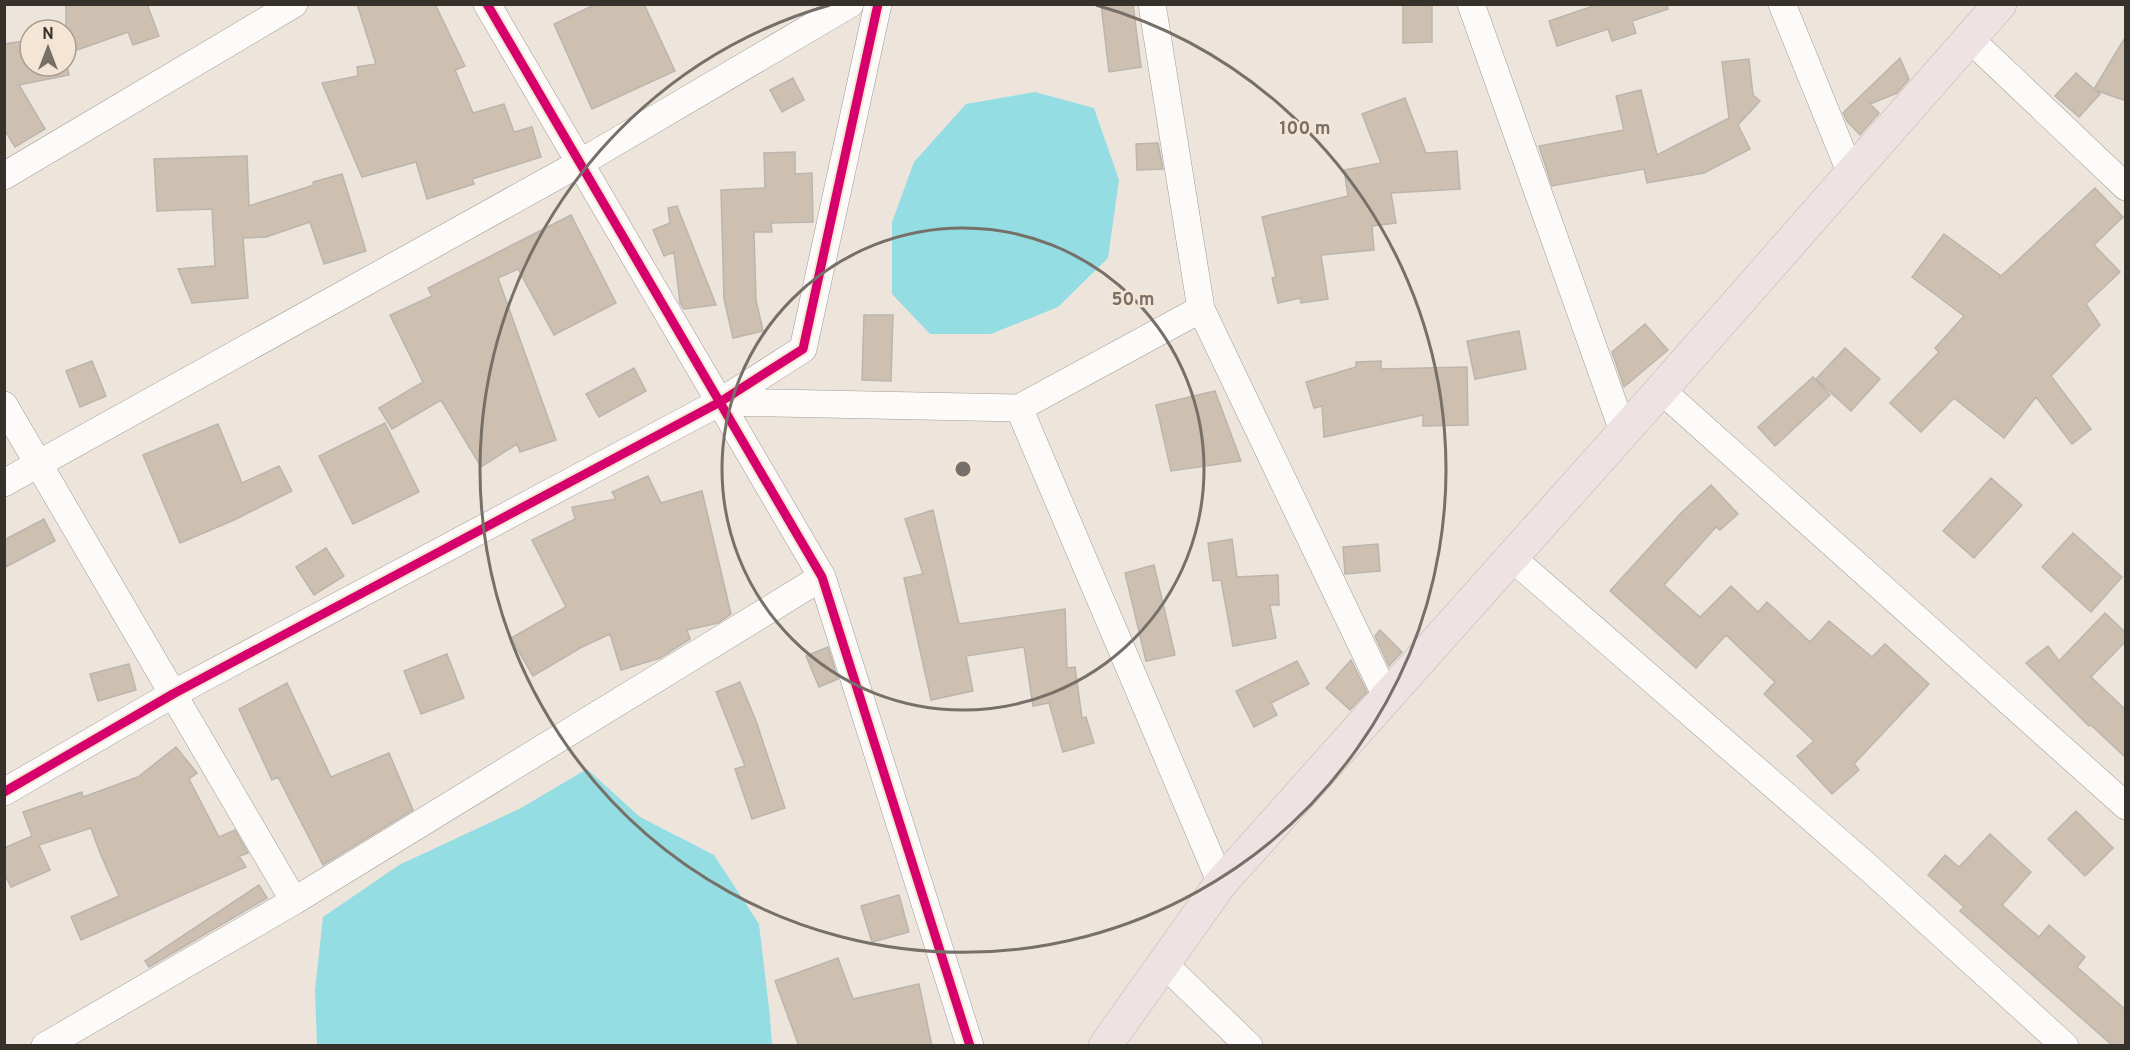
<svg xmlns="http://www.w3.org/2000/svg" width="2130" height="1050" viewBox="0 0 2130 1050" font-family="Overpass,sans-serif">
  <rect width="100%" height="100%" fill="#ede5dc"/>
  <path fill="#93dde3" d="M 1035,92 L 1094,108 L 1119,180 L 1108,258 L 1058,307 L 991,334 L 930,334 L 892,294 L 892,222 L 914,162 L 966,104 Z
    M 587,769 L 640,817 L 714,855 L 759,924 L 770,1017 L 772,1045 L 317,1045 L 315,990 L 323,917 L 399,865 L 521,808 Z"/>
  <path fill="#cec0b0" stroke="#bbb5ad" stroke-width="1.5" d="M 66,4 L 147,4 L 159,36 L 133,45 L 128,32 L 66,54 Z
    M 357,4 L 435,4 L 465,66 L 455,70 L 473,113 L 504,104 L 514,132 L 532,127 L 541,157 L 472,179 L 474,184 L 427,199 L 416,162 L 362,177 L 322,83 L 358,76 L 357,67 L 376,64 Z
    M 596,4 L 644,4 L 675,71 L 592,109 L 554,24 Z
    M 1101,4 L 1133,4 L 1141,67 L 1109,72 Z
    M 1403,4 L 1432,4 L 1432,42 L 1403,43 Z
    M 1599,4 L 1667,4 L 1668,9 L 1632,21 L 1636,33 L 1612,41 L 1608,29 L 1557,46 L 1549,21 Z
    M 2126,36 L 2126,101 L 2095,90 L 2100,94 L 2079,117 L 2055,96 L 2076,73 L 2094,89 Z
    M 30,40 L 30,66 L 66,66 L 66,61 L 69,75 L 19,85 L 45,129 L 15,147 L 4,129 L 4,44 Z
    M 1900,58 L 1909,79 L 1897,93 L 1870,104 L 1879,113 L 1860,135 L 1847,121 L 1843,113 Z
    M 1749,59 L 1753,95 L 1760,101 L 1738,125 L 1750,149 L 1704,173 L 1647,183 L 1644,169 L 1552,186 L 1539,146 L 1624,130 L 1616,96 L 1641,90 L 1657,155 L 1729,118 L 1722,62 Z
    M 793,78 L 804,100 L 782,112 L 770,90 Z
    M 1405,98 L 1426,153 L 1457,151 L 1460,189 L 1391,193 L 1396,223 L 1372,226 L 1374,250 L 1321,255 L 1328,299 L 1301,303 L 1300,298 L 1278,303 L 1272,278 L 1276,277 L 1262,217 L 1348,196 L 1344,170 L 1381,163 L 1362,114 Z
    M 1158,143 L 1163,169 L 1137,170 L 1136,144 Z
    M 795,152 L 795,174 L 812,173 L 813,222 L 771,223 L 772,232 L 754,232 L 756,300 L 763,331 L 733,338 L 724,299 L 721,190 L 765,188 L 764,153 Z
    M 247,156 L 249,206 L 314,185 L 313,182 L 342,174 L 366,251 L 324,264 L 310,222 L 266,237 L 243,238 L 248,298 L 192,303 L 178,269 L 215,266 L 212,209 L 157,211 L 154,159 Z
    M 2095,188 L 2123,217 L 2094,245 L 2120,272 L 2086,304 L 2100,325 L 2051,376 L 2091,429 L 2072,444 L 2036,397 L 2004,438 L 1954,398 L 1921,432 L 1890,403 L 1939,352 L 1935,348 L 1964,316 L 1912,277 L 1944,234 L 2000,275 L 1999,278 Z
    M 677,206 L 687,231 L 716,305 L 684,309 L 680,303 L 674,252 L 664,256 L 653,230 L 670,223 L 668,208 Z
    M 571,215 L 616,303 L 554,335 L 518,269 L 498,278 L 556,440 L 520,452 L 517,444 L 481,467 L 441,400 L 392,429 L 379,408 L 423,382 L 390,315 L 432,296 L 428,288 Z
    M 864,315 L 893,315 L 891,381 L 862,380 Z
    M 1645,324 L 1668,350 L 1624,387 L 1612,352 Z
    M 1519,331 L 1526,369 L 1475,379 L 1467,341 Z
    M 1845,348 L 1880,379 L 1851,411 L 1816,379 Z
    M 92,361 L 106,396 L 80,407 L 66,371 Z
    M 1381,361 L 1381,369 L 1467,367 L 1468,425 L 1423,426 L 1423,415 L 1324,437 L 1322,406 L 1314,408 L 1306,382 L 1356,367 L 1356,362 Z
    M 634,368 L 646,391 L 599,417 L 586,394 Z
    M 1813,377 L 1830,395 L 1775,446 L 1758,427 Z
    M 1215,391 L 1241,461 L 1171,471 L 1156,405 Z
    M 385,423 L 419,492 L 353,524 L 319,456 Z
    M 218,424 L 242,483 L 279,466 L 292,491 L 234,520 L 180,543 L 143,455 Z
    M 648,476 L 661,503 L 702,491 L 731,614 L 718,623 L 687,630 L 690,639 L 660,658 L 621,670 L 610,634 L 582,647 L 533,676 L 511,638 L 566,607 L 532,540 L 575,519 L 572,507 L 616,499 L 612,492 Z
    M 1991,478 L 2022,505 L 1974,558 L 1943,531 Z
    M 1711,485 L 1738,514 L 1720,530 L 1716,527 L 1664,585 L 1700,617 L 1731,586 L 1758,612 L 1767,602 L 1810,642 L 1829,621 L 1872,657 L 1885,644 L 1929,684 L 1854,764 L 1859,770 L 1832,794 L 1797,756 L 1814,741 L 1764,694 L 1775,682 L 1726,635 L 1696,668 L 1610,591 L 1681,513 Z
    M 933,510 L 959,624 L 1065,609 L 1067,668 L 1075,667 L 1082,718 L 1086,717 L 1094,743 L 1063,752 L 1049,703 L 1033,706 L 1024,647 L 966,656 L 973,691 L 931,700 L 904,578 L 923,574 L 905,519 Z
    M 44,519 L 55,541 L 4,568 L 4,540 Z
    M 2073,533 L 2122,577 L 2091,612 L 2042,567 Z
    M 1232,539 L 1237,577 L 1278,575 L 1279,605 L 1270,605 L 1276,638 L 1233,646 L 1221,580 L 1213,581 L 1208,543 Z
    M 1378,544 L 1380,571 L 1345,574 L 1343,547 Z
    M 326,548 L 344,576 L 314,595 L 296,567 Z
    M 1154,565 L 1175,655 L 1146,661 L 1125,573 Z
    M 2105,613 L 2126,633 L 2126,641 L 2091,677 L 2126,710 L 2126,758 L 2091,725 L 2089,726 L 2026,663 L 2048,646 L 2059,661 Z
    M 1380,630 L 1402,652 L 1389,666 L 1375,636 Z
    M 828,647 L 838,679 L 819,687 L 806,656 Z
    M 447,654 L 464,698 L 421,714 L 404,671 Z
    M 1351,660 L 1367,692 L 1350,710 L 1326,688 Z
    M 1297,661 L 1309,684 L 1271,703 L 1277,715 L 1254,727 L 1236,691 Z
    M 129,664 L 136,690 L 98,701 L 90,674 Z
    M 740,682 L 756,721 L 785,808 L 752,819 L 735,769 L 745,766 L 716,692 Z
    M 287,683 L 331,777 L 389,753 L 413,810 L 323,865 L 278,777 L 272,780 L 239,709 Z
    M 176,747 L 197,773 L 189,779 L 219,837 L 235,830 L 248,853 L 239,856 L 246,867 L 81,940 L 71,917 L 119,896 L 100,853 L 91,828 L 39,845 L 50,870 L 11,887 L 4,873 L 4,848 L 32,836 L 23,812 L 82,792 L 83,797 L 138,777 Z
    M 2076,811 L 2113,848 L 2085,876 L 2048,839 Z
    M 1990,834 L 2031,872 L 2002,905 L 2039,937 L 2049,925 L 2085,957 L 2077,967 L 2126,1010 L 2126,1046 L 2113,1046 L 1960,911 L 1964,907 L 1928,875 L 1945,855 L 1959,867 Z
    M 259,885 L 267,898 L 149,967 L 145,961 Z
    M 899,895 L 909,932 L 872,942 L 861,906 Z
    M 838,958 L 853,999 L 919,984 L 932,1046 L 799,1046 L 775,981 Z"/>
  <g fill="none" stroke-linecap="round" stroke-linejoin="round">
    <defs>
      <path id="street" d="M 487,4 L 822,577 L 970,1046
        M 1152,4 L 1201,309 L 1386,696
        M 1471,4 L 1623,431
        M 1782,4 L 1851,174
        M 1970,39 L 2126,187
        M 4,176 L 294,4
        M 1661,390 L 2126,806
        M 720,402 L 1019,408 L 1201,309
        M 4,405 L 294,901
        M 1019,408 L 1221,883
        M 4,483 L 580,163 L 850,4
        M 1511,557 L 1869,868 L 2065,1046
        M 4,792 L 173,694 L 720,402 L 803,349 L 878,4
        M 1163,963 L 1249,1046
        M 45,1046 L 294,901 L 822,577"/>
      <path id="highway" d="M 1105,1046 L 1221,883 L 1661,390 L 2000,4"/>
    </defs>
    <use href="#street" stroke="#a19b93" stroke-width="28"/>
    <use href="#highway" stroke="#c1b1af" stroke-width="34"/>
    <use href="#street" stroke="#fcfbfa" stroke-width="27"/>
    <use href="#highway" stroke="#eee2e2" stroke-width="33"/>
    <defs>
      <path id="cycleway" d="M 487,4 L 822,577 L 970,1046
        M 4,792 L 173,694 L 720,402 L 803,349 L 878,4"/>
    </defs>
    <use href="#cycleway" stroke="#f5e5d4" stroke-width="13"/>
    <use href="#cycleway" stroke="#d6006c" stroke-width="9"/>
  </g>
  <g fill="none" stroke="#777069" stroke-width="3">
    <circle cx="963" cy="469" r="241"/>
    <path d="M1096 5A483 483 0 1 1 830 5"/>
  </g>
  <circle cx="963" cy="469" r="9" fill="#777069" stroke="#f5e5d4" stroke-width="3"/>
  <g font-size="18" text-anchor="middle" font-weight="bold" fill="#777069" stroke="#f5e5d4" stroke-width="5" stroke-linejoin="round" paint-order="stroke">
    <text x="1305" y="134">100 m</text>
    <text x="1133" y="305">50 m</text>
  </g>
  <rect width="2130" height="1050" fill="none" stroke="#37312b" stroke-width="12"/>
  <g transform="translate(48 48)"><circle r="28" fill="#f5e5d4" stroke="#a99d90" stroke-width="1.5"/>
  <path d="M0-4.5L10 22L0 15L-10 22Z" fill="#777069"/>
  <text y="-9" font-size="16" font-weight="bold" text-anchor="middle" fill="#37312b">N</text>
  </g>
</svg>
